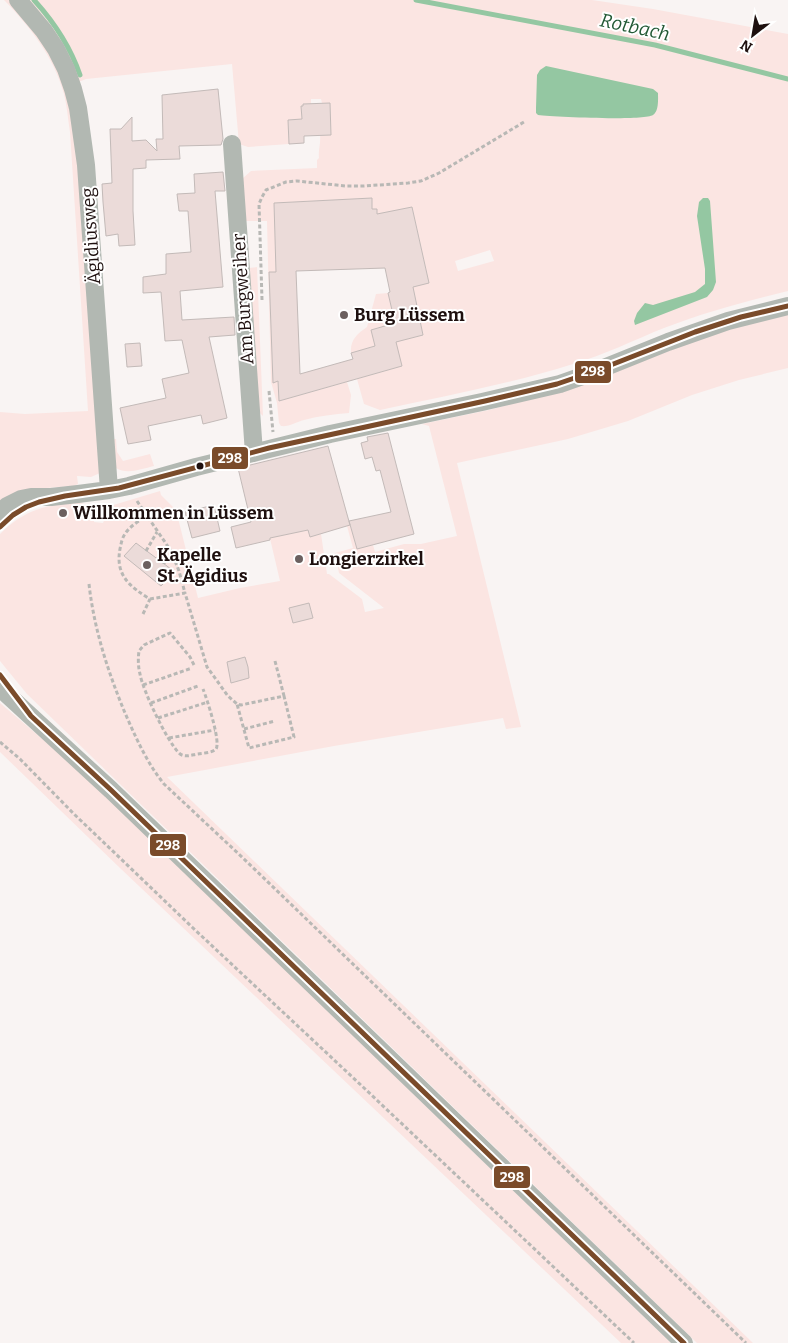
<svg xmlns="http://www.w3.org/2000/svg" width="788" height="1343" viewBox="0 0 788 1343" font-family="Bitter,serif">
  <rect width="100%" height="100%" fill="#f9f4f3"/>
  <path fill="#fbe5e2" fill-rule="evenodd" d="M 4,0 L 13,0 L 55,58 L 78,127 L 100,473 L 91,477 L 77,476 L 78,484 L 74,486 L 32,489 L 0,505 L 0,412 L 25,414 L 88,411 L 70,132 C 68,120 67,106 64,94 C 54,57 30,27 4,0 Z
    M 24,0 L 592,0 L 653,9 L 788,34 L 788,291 C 746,301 705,312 664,328 C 634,340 604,355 573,364 C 510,384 445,396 380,410 L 364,404 L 357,379 L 402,366 L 395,341 L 387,325 L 371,330 L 375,346 L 351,353 C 350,340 357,334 367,327 L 376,294 L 388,293 L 399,341 L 423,335 L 413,287 L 429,283 L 412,207 L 377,214 L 377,209 L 372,209 L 372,198 L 274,203 L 276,272 L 269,272 L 273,382 L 278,381 L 279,401 L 347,382 L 351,395 L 349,413 C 334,414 319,416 304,420 C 296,422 289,427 281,426 L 279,423 L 277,403 L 271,382 L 267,221 L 245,221 L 242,179 L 251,171 L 317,168 L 317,160 L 319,158 C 318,150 321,144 320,135 L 331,134 L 330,103 L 322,103 L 321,99 L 311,99 L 311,104 L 303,104 L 303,106 L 301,106 L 302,119 L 288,120 L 289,144 L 248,147 L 239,144 L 232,64 L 86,79 L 76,83 ZM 490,250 L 494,261 L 458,271 L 455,261 Z
    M 257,267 L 263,416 L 260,413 L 258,407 L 249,268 Z
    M 788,314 L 788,368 L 739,380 L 692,395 L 628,421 L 568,439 L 457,463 L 521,727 L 506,729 L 503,718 L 334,746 L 167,777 L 753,1343 L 697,1343 L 27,694 L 0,661 L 0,534 C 7,527 15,520 25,515 C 40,506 101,489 94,522 L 103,523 L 110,506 L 160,491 L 161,495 L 176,510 L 198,598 L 240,588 L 280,581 L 256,479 L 308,530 L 310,537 L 321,534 L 324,554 L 319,554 L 320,559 L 325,560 L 327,574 L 329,574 L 362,599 L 365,612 L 384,608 L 339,573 L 335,553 L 353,548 L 347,526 L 350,525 L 357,549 L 373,545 L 375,552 L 404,544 L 421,544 L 457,536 L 429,426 L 422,424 L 489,410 L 547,394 L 705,335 Z
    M 114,439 L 116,439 L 117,452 L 123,461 L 150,454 L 154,466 C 141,469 127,475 116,468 Z
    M 0,703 L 53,748 L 103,794 L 671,1343 L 621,1343 L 120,868 L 0,752 Z"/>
  <path fill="#94c7a2" d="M 546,66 L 653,89 L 658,93 C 658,99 659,111 653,115 C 643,121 554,117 538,115 L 536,113 L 536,108 L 537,75 L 540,70 Z
    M 703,198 L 708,198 L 710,201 L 716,282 L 713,290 L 707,297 L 635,325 L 634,321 L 637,313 L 645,303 L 653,305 L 695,292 L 705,284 L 705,269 L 697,216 L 699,202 Z"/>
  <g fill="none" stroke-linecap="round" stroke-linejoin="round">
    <path stroke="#94c7a2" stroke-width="5" d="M 34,0 C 54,22 70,46 80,75
      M 416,0 L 655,45 L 788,79"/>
  </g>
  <path fill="#ebdbd9" stroke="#c3bab8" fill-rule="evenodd" d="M 218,89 L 223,139 L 221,145 L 179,146 L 180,159 L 146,160 L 146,168 L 133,169 L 133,211 L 135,245 L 119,246 L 118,234 L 106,236 L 103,202 L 102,184 L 112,183 L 110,129 L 121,129 L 132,117 L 132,141 L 146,140 L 157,151 L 156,139 L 163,139 L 162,95 Z
    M 330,103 L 331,135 L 304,136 L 304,143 L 289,144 L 288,120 L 302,119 L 301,106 L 303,106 L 303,104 Z
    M 223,172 L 225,191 L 215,191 L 223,287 L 180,291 L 182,320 L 234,317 L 235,335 L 209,337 L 227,418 L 203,424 L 201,415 L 148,426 L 151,440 L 128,444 L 120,408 L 166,398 L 162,379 L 189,373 L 182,340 L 165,341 L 161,292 L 143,293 L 143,277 L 166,274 L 166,254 L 191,252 L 188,211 L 179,211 L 177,194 L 195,193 L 194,174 Z
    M 372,198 L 372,209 L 377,209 L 377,214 L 412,207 L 429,283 L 413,287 L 423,335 L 396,342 L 402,366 L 279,401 L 278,381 L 273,383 L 269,272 L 276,272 L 274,203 ZM 385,268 L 390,292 L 388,293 L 395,323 L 371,330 L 375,346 L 351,353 L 353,359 L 300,374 L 296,271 Z
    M 140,343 L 142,366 L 127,367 L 125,344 Z
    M 388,433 L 414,534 L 357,549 L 349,521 L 391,512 L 380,470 L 376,471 L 372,457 L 365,459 L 361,443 L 368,441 L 367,437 Z
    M 328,446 L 350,525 L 310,537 L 308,530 L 270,538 L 270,540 L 236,548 L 231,527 L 251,522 L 238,468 Z
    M 214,505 L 220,531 L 192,538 L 185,512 Z
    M 136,543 L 175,572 L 161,586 L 124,556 Z
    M 309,603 L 313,618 L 293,623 L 289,608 Z
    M 245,657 L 248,667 L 249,678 L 231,683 L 227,662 Z"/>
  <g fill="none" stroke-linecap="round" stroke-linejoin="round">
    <path stroke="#b8b8b5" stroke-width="3" stroke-dasharray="4 2.5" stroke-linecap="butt" d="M 262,300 L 259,204 L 262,197 L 266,190 L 286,182 L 297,181 L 346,186 L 364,186 L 408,183 L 421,181 L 439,173 L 524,122
      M 269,391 L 273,432
      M 137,501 L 171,551 L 179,571 L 185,593
      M 146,551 L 157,532
      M 164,564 L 166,554 L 165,545
      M 89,584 C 94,629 108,672 125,713 C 136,738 147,763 164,784 L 243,858 L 746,1343
      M 150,599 L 185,593 L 207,667 L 228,696 L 237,704 L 241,705 L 284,696 L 294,737 L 249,748 L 237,704
      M 143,614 L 150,599 C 130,587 115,575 120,549 C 121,544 122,538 125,534 C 130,526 139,521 146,516
      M 275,661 L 284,696
      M 194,665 L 190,657 L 170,633 L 144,645 L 139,651 C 138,658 138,666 140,674 C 143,691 167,741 179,753 C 184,758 191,755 198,754 C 203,753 212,753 216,749 C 221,742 207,699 203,689
      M 143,685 L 192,668
      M 151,703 L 198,686
      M 158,718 L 208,702
      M 244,729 L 275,721
      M 169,738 L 215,730
      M 0,742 L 20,759 L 74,814 L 193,928 L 363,1087 L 634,1343"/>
    <path stroke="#b2b8b2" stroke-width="18" d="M 18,0 L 44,31 L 56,49 L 66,69 L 73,89 L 78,108 L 86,165 L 109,490
      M 232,144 L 254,453
      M 0,512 L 7,506 L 21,499 L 31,497 L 51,497 L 78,494 L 109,490 L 129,486 L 196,467 L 330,434 L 482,402 L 560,384 L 591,373 L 668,342 L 728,321 L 788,306
      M 0,688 L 111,790 L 684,1343"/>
    <defs>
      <path id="bus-1" d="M 0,527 L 13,515 L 26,507 L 39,502 L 65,496 L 119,488 L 269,448 L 485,401 L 557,384 L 598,370 L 695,332 L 741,317 L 788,306
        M 0,675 L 31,716 L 111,790 L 684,1343"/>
    </defs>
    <use href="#bus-1" stroke="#fff" stroke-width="9"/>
    <use href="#bus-1" stroke="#7a4b2a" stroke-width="5"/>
  </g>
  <g fill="#6b605f" stroke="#fff" stroke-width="2">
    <circle cx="344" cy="315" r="5"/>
    <circle cx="63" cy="513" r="5"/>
    <circle cx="299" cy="559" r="5"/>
    <circle cx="147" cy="565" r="5"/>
  </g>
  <circle fill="#1e100f" stroke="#fff" stroke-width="2" cx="200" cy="466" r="4.5"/>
  <g text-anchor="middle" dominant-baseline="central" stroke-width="4" stroke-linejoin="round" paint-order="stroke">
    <g font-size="18" fill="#1e100f" stroke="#fff">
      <text transform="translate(91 236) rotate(-94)">Ägidiusweg</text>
      <text transform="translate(243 299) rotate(-94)">Am Burgweiher</text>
    </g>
    <g font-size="18" font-weight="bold" fill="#1e100f" stroke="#fff" text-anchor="start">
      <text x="354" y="315">Burg Lüssem</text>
      <text x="73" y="513">Willkommen in Lüssem</text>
      <text x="157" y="555">Kapelle<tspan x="157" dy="21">St. Ägidius</tspan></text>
      <text x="309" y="559">Longierzirkel</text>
    </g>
    <g font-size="19" font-style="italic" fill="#225935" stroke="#fff">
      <text transform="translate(635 27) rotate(12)">Rotbach</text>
    </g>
  </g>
  <g stroke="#fff" stroke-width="2">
    <rect x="574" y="360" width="38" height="24" rx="5" fill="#7a4b2a"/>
    <rect x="211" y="446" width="38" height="24" rx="5" fill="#7a4b2a"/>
    <rect x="149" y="833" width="38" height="24" rx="5" fill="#7a4b2a"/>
    <rect x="493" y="1165" width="38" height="24" rx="5" fill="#7a4b2a"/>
  </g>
  <g font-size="14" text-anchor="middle" font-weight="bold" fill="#fff">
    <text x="593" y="376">298</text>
    <text x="230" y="463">298</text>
    <text x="168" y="850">298</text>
    <text x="512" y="1182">298</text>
  </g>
  <g transform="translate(753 35) rotate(211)" stroke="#ffffff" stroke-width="4" paint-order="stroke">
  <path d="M0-4L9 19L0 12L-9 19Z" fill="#1e100f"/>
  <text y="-8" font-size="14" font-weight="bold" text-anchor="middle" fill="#1e100f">N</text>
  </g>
</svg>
